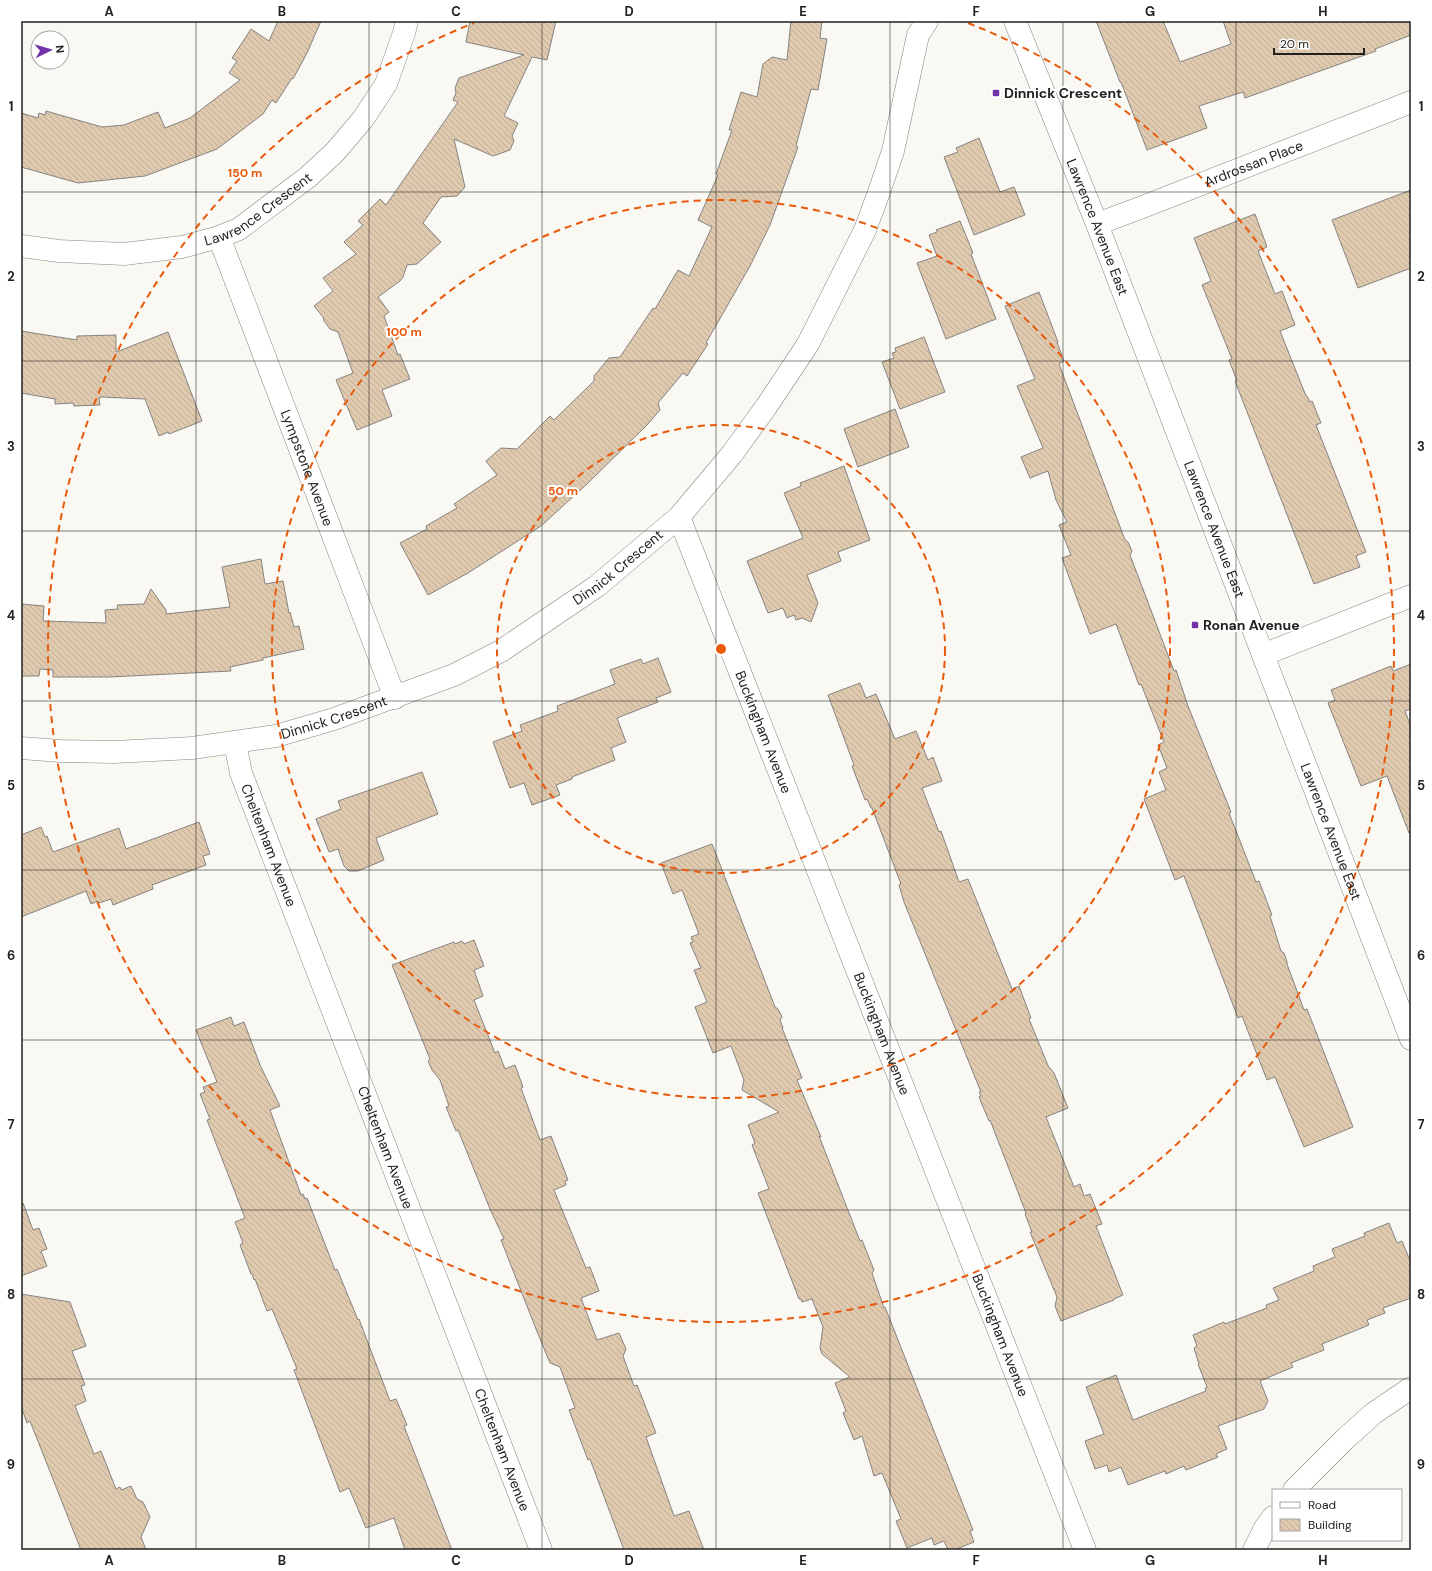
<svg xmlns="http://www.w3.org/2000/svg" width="1432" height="1571" viewBox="0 0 1432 1571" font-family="'DM Sans',sans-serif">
  <defs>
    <pattern id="building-back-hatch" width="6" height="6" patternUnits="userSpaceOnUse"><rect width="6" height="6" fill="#dfcaaf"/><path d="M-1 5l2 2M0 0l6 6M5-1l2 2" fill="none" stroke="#bfad96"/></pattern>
  </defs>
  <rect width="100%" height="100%" fill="#f9f8f3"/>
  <path fill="url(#building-back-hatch)" stroke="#868380" d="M 278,21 L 321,21 L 307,53 L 293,79 L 292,78 L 276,103 L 272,100 L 263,114 L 217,149 L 145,176 L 78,183 L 21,167 L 21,113 L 38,118 L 39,113 L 45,115 L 46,111 L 102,127 L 124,125 L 158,112 L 165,128 L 190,118 L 240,80 L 229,73 L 237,61 L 232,58 L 251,29 L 269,41 Z
    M 470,21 L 556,21 L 547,60 L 532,57 L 504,116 L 518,123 L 512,136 L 514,141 L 510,150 L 493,156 L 454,139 L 465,187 L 457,196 L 441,197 L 423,223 L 441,242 L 417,264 L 407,265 L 403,277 L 400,281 L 378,297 L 389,312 L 384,316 L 398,355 L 400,354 L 410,379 L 382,390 L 392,416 L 357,430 L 336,380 L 353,373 L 338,332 L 330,329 L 324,321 L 323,317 L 314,306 L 333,291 L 323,278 L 356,254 L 344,242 L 363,225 L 358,221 L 380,199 L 386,205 L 458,102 L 453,100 L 456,93 L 455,88 L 459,78 L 524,55 L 466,42 Z
    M 791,21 L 822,21 L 820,38 L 827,39 L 818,90 L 811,89 L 796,146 L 798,147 L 770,225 L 750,266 L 706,343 L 708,344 L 687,376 L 683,373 L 658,403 L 660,410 L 647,425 L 587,484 L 541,526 L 468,573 L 428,595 L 400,543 L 427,529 L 426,526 L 457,508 L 454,504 L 497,475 L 486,461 L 501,448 L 517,449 L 550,416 L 554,420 L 594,381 L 594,376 L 609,358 L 620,357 L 653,308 L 655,309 L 678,270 L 689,276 L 712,227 L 698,220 L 718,175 L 716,174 L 732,130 L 729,130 L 741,92 L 757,97 L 763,64 L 772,57 L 787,60 Z
    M 1096,21 L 1163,21 L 1180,62 L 1231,44 L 1223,21 L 1411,21 L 1411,35 L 1375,49 L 1376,51 L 1245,98 L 1243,92 L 1199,106 L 1207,128 L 1147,150 L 1121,82 L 1120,82 Z
    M 979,138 L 1000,192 L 1014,187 L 1025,215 L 974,235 L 944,157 L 958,152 L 956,148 Z
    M 1411,190 L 1411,268 L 1358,288 L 1332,220 Z
    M 1255,214 L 1267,247 L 1258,251 L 1275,294 L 1282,291 L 1295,325 L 1280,331 L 1306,396 L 1307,396 L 1310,402 L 1312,401 L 1321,423 L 1316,425 L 1366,552 L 1356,556 L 1360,567 L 1314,584 L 1235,381 L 1237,381 L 1229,360 L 1232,359 L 1202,285 L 1211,281 L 1194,238 Z
    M 960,221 L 973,253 L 971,254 L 996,319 L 946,339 L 917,263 L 937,256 L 929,235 L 937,232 L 936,230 Z
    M 1039,292 L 1058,342 L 1057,342 L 1064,361 L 1059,364 L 1125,540 L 1128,542 L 1132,551 L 1130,555 L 1174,671 L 1176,670 L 1188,706 L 1231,812 L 1229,813 L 1256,882 L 1259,881 L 1272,915 L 1270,916 L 1281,951 L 1284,953 L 1287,962 L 1287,964 L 1304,1010 L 1307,1009 L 1353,1127 L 1304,1147 L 1275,1077 L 1267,1080 L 1242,1016 L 1238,1018 L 1184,876 L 1175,880 L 1144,799 L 1166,790 L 1159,772 L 1167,768 L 1158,745 L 1164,742 L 1141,684 L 1139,685 L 1116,624 L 1090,634 L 1062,558 L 1071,555 L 1059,525 L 1067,522 L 1056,500 L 1048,471 L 1030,478 L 1021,457 L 1043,448 L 1017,386 L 1035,379 L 1005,306 Z
    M 21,331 L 77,340 L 77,336 L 116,335 L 116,352 L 168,332 L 202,421 L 169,434 L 168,432 L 159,436 L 145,399 L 102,397 L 99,398 L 100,405 L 74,406 L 73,403 L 55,404 L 55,399 L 21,393 Z
    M 924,337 L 945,392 L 900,409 L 882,362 L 894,358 L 892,353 L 896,352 L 895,348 Z
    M 895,409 L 909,447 L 858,467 L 844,429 Z
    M 844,466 L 870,540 L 838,552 L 841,561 L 807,575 L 818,603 L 811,622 L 802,618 L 796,620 L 794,615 L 787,618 L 783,608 L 768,613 L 747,561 L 803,538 L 784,493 L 801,486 L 800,483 Z
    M 261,559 L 265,584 L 283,581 L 289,613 L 290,612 L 294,627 L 299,626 L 304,649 L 263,658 L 263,660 L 230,667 L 231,671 L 109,677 L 53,677 L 53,670 L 40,669 L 39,676 L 21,676 L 21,604 L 44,606 L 43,621 L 106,623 L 105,610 L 118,609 L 117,605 L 144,604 L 151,589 L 166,610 L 166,614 L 230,607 L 222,567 Z
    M 658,658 L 671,692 L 656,698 L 658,702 L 617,718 L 626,742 L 611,748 L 615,760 L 572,777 L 572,779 L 556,785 L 560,795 L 532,805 L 524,783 L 510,788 L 493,742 L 522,731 L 520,725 L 558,711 L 557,706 L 615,684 L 610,670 L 641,659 L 643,664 Z
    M 1411,664 L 1411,709 L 1405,711 L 1411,727 L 1411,833 L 1409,833 L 1387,776 L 1361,786 L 1328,703 L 1335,700 L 1331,690 L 1391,666 L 1393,671 Z
    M 860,683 L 866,698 L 876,694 L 895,739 L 916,731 L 928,760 L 933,757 L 942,781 L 922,788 L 939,832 L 941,831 L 959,882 L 968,879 L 1012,989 L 1019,986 L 1031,1018 L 1029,1019 L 1049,1068 L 1050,1068 L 1054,1073 L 1068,1108 L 1046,1117 L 1074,1187 L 1080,1184 L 1084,1196 L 1090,1194 L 1102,1224 L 1096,1226 L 1123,1295 L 1114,1299 L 1114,1300 L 1061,1321 L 1055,1306 L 1057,1297 L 1030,1232 L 1032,1232 L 1025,1214 L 1026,1213 L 990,1120 L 989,1121 L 979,1097 L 981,1096 L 979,1092 L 981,1092 L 904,902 L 899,885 L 901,884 L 872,808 L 871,808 L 867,799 L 865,800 L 852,766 L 854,765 L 828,695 Z
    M 422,772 L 438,814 L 376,838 L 384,860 L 358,871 L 349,871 L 344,866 L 338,849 L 329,852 L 316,819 L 341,809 L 338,801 Z
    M 199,822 L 210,854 L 203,856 L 206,865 L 152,885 L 153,889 L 113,905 L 111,899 L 99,903 L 98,901 L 91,904 L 86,891 L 21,917 L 21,835 L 41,827 L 45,837 L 47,836 L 53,852 L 119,828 L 126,849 Z
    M 712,844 L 775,1007 L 778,1009 L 782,1017 L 780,1020 L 783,1028 L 782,1028 L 802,1078 L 797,1080 L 821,1137 L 819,1136 L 860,1241 L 862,1240 L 874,1270 L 872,1273 L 884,1308 L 885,1307 L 973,1530 L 970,1531 L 974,1542 L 954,1550 L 948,1550 L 944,1541 L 934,1545 L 932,1538 L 907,1548 L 896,1521 L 901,1519 L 882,1473 L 874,1476 L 862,1436 L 854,1440 L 843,1413 L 846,1411 L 835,1383 L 850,1377 L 822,1354 L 820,1348 L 823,1327 L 812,1299 L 802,1302 L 801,1299 L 799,1299 L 758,1193 L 769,1189 L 752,1145 L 755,1143 L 748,1125 L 779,1112 L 742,1090 L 744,1080 L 731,1046 L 713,1053 L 695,1007 L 707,1002 L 694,970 L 701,968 L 690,943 L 693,942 L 691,937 L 699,934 L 682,890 L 673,894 L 661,863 Z
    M 474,940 L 484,966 L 474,970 L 483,996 L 474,1000 L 495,1053 L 498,1051 L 505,1069 L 515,1065 L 523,1087 L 521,1088 L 540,1140 L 551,1136 L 568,1180 L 565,1181 L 566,1185 L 554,1190 L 586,1268 L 590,1267 L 599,1291 L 581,1298 L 597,1340 L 619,1333 L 626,1349 L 623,1356 L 634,1386 L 637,1385 L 656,1433 L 646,1437 L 674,1516 L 689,1511 L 704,1550 L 624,1550 L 590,1459 L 588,1460 L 569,1410 L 575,1408 L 560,1367 L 550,1363 L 536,1329 L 501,1240 L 504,1239 L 490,1209 L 458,1130 L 456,1131 L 446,1107 L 449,1106 L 440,1080 L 432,1070 L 428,1061 L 430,1059 L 392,965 L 454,942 L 455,944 L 462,941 L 464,944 Z
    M 231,1017 L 234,1026 L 244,1022 L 260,1065 L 280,1106 L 270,1110 L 301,1195 L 303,1194 L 305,1199 L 307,1198 L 335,1270 L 337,1269 L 358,1320 L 359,1319 L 390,1401 L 396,1399 L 407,1425 L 404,1426 L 452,1550 L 405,1550 L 394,1518 L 366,1528 L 349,1488 L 340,1492 L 294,1370 L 297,1369 L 272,1309 L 267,1311 L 255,1279 L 254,1280 L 252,1274 L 251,1274 L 240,1245 L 243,1243 L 235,1222 L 245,1218 L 207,1120 L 210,1119 L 200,1094 L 205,1092 L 203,1087 L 217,1082 L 196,1030 Z
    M 23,1203 L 33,1230 L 39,1228 L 47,1249 L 41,1251 L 47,1266 L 21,1276 L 21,1204 Z
    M 1389,1223 L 1397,1243 L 1402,1241 L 1411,1263 L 1411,1298 L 1383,1308 L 1385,1313 L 1367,1320 L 1369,1325 L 1322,1344 L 1324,1350 L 1291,1363 L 1293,1367 L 1260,1381 L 1268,1401 L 1264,1409 L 1218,1426 L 1227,1449 L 1216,1454 L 1218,1457 L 1186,1470 L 1184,1466 L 1166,1474 L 1165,1471 L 1128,1485 L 1121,1467 L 1109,1472 L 1107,1465 L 1095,1469 L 1085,1441 L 1104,1434 L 1086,1387 L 1116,1375 L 1133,1420 L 1206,1391 L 1205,1388 L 1207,1387 L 1198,1364 L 1199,1364 L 1194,1348 L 1197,1346 L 1193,1335 L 1224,1322 L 1225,1324 L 1267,1308 L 1266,1305 L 1279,1300 L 1273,1288 L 1314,1271 L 1313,1266 L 1335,1257 L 1332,1249 L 1365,1236 L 1364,1233 Z
    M 21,1294 L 70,1302 L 86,1346 L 72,1351 L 85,1385 L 81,1386 L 86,1401 L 75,1406 L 94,1454 L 101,1451 L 116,1489 L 120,1487 L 121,1490 L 131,1486 L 137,1499 L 143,1502 L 150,1517 L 141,1537 L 146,1550 L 81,1550 L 30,1421 L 27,1423 L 21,1406 Z"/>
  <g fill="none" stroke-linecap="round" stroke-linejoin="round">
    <defs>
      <g id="minor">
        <path id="s1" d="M 1097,224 L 1140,208 L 1411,102"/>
        <path id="s2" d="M 219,237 L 395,698"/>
        <path id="s3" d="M 21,246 L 59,251 L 124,254 L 182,247 L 219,237 L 239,229 L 308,177 L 335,152 L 363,119 L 386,84 L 404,33 L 407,21"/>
        <path id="s4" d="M 679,517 L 1085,1550"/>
        <path d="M 1263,655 L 1411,596"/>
        <path id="s5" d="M 235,743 L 241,773 L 541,1550"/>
        <path id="s6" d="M 21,748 L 61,751 L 114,752 L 192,748 L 276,736 L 334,719 L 454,675 L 501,651 L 597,586 L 679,517 L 732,454 L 766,407 L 808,344 L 865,230 L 878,195 L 893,151 L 918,35 L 927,21"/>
        <path d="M 1294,1490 L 1345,1439 L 1374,1413 L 1411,1388"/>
        <path d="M 1254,1550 L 1265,1528 L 1273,1517"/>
      </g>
      <g id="secondary">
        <path id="s7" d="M 1015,21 L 1097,224 L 1411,1039"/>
      </g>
    </defs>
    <use href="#minor" stroke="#858581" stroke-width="23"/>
    <use href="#secondary" stroke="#858581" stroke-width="23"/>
    <use href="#minor" stroke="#fff" stroke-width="22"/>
    <use href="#secondary" stroke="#fff" stroke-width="22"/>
  </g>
  <path fill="none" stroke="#21211f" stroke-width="1" stroke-opacity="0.55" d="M 196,21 L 196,1550M 369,21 L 369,1550M 542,21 L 542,1550M 716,21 L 716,1550M 890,21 L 890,1550M 1063,21 L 1063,1550M 1236,21 L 1236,1550M 21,192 L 1411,192M 21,361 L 1411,361M 21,531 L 1411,531M 21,701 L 1411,701M 21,870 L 1411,870M 21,1040 L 1411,1040M 21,1210 L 1411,1210M 21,1379 L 1411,1379"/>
  <g fill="none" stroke="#e8590c" stroke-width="2" stroke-dasharray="7 5">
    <circle cx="721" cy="649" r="224"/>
    <circle cx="721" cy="649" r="449"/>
    <path d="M968 23A673 673 0 1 1 474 23"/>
  </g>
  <g fill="#7333a8" stroke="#fff" stroke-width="1.5">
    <rect x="992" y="89" width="8" height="8" rx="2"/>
    <rect x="1191" y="621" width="8" height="8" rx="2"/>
  </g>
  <g text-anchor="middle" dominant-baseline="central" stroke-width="4" stroke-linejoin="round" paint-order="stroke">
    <g font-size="14" font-weight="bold" fill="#21211f" stroke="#fff" text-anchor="start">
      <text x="1004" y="93">Dinnick Crescent</text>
      <text x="1203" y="625">Ronan Avenue</text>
    </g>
    <g font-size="14" fill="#21211f" stroke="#fff">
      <text stroke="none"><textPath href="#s1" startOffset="168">Ardrossan Place</textPath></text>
      <text stroke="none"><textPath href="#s3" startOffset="248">Lawrence Crescent</textPath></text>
      <text stroke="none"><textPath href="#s7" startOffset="222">Lawrence Avenue East</textPath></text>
      <text stroke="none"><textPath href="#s2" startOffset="247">Lympstone Avenue</textPath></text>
      <text stroke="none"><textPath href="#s7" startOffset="546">Lawrence Avenue East</textPath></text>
      <text stroke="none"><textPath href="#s6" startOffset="641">Dinnick Crescent</textPath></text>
      <text stroke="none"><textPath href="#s6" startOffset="317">Dinnick Crescent</textPath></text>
      <text stroke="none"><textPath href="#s4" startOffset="231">Buckingham Avenue</textPath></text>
      <text stroke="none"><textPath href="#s7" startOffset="870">Lawrence Avenue East</textPath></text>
      <text stroke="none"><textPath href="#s5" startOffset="108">Cheltenham Avenue</textPath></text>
      <text stroke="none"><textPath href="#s4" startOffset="555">Buckingham Avenue</textPath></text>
      <text stroke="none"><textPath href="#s5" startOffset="432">Cheltenham Avenue</textPath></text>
      <text stroke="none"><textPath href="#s4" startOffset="879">Buckingham Avenue</textPath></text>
      <text stroke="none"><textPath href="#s5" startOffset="756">Cheltenham Avenue</textPath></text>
    </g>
  </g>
  <circle cx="721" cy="649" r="6" fill="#e8590c" stroke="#fff" stroke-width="2"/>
  <g font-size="12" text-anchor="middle" font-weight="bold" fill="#e8590c" stroke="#fff" stroke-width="4" stroke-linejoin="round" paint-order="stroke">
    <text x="245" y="177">150 m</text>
    <text x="404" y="336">100 m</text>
    <text x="563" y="495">50 m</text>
  </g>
  <rect width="1432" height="1571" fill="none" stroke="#ffffff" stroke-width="44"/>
  <rect x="1272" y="1489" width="130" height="52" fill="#ffffff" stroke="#a6a6a5"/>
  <rect x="1280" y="1502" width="20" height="6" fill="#ffffff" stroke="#a6a6a5"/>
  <text x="1308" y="1509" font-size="12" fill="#21211f">Road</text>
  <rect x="1280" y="1519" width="20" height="12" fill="url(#building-back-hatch)" stroke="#a6a6a5"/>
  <text x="1308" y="1529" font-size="12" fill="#21211f">Building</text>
  <g transform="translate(50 50) rotate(85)"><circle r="19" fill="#ffffff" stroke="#a6a6a5"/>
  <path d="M0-3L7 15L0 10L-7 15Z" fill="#7333a8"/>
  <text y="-6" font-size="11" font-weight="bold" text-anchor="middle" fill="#21211f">N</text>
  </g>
  <path d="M1274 48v6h90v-6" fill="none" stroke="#21211f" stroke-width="2"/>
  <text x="1280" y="48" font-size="12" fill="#21211f" stroke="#ffffff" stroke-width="3" paint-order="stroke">20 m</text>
  <rect x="22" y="22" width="1388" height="1527" fill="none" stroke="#21211f" stroke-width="1.5"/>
  <g font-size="13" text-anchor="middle" font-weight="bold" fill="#21211f">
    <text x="109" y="16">A</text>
    <text x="282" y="16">B</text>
    <text x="456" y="16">C</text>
    <text x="629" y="16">D</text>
    <text x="803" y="16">E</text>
    <text x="976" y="16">F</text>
    <text x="1150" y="16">G</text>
    <text x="1323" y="16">H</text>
    <text x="11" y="111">1</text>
    <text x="1421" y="111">1</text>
    <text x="11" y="281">2</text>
    <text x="1421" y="281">2</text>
    <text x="11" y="451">3</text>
    <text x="1421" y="451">3</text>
    <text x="11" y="620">4</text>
    <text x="1421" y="620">4</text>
    <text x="11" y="790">5</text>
    <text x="1421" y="790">5</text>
    <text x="11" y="960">6</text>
    <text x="1421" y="960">6</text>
    <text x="11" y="1129">7</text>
    <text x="1421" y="1129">7</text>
    <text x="11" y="1299">8</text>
    <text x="1421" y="1299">8</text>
    <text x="11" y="1469">9</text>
    <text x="1421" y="1469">9</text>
    <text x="109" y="1565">A</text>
    <text x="282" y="1565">B</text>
    <text x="456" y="1565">C</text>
    <text x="629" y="1565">D</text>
    <text x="803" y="1565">E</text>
    <text x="976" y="1565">F</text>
    <text x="1150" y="1565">G</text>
    <text x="1323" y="1565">H</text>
  </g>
</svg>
